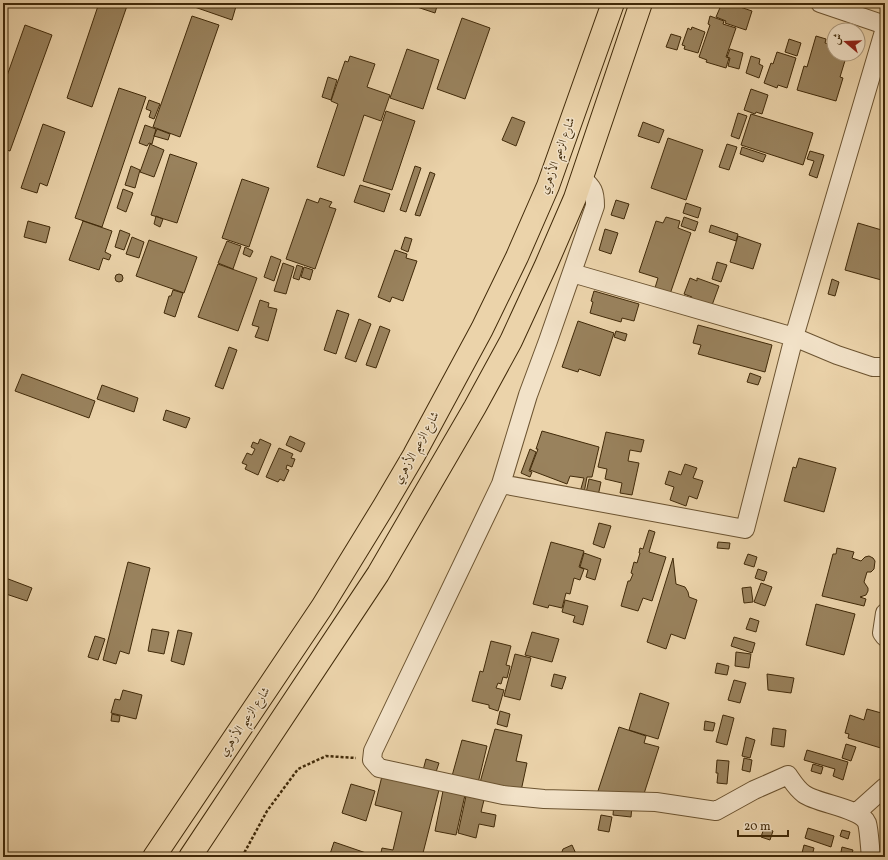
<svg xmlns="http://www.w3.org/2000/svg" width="888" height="860" viewBox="0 0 888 860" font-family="Vollkorn,Amiri,serif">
  <rect width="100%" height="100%" fill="#ebd3aa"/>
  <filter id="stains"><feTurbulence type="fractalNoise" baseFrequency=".005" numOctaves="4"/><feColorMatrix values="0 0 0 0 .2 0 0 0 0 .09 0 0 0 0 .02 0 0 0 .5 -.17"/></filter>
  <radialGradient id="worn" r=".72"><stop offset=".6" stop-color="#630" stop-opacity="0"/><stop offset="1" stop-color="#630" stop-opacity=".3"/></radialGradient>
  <path fill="#99825d" stroke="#412a09" d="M 99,3 L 128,3 L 92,107 L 67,98 Z
    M 183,3 L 237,3 L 232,20 Z
    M 405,3 L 438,3 L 435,13 Z
    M 722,3 L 728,3 L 752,11 L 746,30 L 725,23 L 726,21 L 716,17 Z
    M 192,16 L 219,25 L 180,137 L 153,127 Z
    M 710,16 L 724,21 L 723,24 L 736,28 L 726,57 L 729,58 L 726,68 L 706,62 L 707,60 L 699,57 L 710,25 L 708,24 Z
    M 462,18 L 490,28 L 465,99 L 437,89 Z
    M 25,25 L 52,35 L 10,151 L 3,149 L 3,87 Z
    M 692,27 L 705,32 L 698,53 L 684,49 L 685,46 L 682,45 L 688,28 L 691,30 Z
    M 671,34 L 681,37 L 677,50 L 666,47 Z
    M 816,36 L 826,39 L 825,43 L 834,46 L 834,54 L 847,54 L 840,77 L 843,78 L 836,101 L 797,90 L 804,66 L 807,67 Z
    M 789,39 L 801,43 L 797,56 L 785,52 Z
    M 407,49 L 439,60 L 423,109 L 390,98 Z
    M 730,49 L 743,53 L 739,69 L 728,66 L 730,58 L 727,57 Z
    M 777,52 L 796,58 L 787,88 L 778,85 L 777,88 L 764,83 L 771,63 L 773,64 Z
    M 350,56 L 375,64 L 367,87 L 390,95 L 381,121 L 364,115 L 344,176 L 317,167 L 338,104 L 331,101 L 345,61 L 348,62 Z
    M 751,56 L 760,59 L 759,64 L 763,66 L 759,78 L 746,73 Z
    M 328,77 L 337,80 L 331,100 L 322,97 Z
    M 119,88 L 146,97 L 102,227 L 75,218 Z
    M 751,89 L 768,95 L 762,114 L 756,112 L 755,114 L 744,110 Z
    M 149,100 L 160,104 L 154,119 L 149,117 L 151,111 L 146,109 Z
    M 386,111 L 415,121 L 392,190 L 363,181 Z
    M 738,113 L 747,116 L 739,139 L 731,136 Z
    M 751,114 L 813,133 L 803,165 L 741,145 Z
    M 512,117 L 525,122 L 516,146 L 502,140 Z
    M 643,122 L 664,130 L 659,143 L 638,136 Z
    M 43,124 L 65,132 L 47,186 L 40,183 L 37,193 L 21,188 Z
    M 145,125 L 156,129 L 152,144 L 149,143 L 147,146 L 139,143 Z
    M 157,129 L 170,134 L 168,140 L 154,136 Z
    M 668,138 L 703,150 L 686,200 L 651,188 Z
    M 150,144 L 164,150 L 154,177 L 140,172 Z
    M 727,144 L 737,147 L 729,170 L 719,167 Z
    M 742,147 L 766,155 L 763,162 L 740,154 Z
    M 810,151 L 824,155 L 817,178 L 809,175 L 814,161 L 807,159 Z
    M 170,154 L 197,163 L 177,223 L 151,215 Z
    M 131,166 L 140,170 L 135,188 L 125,185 Z
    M 415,166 L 421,168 L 406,212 L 400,210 Z
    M 430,172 L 435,174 L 420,216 L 415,215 Z
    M 242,179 L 269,188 L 249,247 L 222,238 Z
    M 360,185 L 390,194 L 384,212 L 354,202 Z
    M 123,189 L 133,193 L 126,212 L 117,208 Z
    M 320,198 L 332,202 L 329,207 L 336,209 L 315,269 L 286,259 L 307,199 L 318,203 Z
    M 616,200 L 629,204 L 624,219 L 611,215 Z
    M 686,203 L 701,208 L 698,218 L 683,213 Z
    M 156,216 L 163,219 L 160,227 L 154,224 Z
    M 666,217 L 680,221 L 678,228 L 691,233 L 669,297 L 654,291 L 658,278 L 639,272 L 656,221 L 663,223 Z
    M 684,217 L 698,222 L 695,231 L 681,226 Z
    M 28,221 L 50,227 L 46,243 L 24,237 Z
    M 83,221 L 112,231 L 105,252 L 111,255 L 109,260 L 103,258 L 99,270 L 69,260 Z
    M 858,223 L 885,231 L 885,281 L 845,270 Z
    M 711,225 L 738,234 L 736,241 L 709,232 Z
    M 605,229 L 618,233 L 611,254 L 599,250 Z
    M 120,230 L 130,234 L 124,250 L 115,247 Z
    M 738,236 L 761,244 L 753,269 L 730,262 Z
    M 132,237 L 144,242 L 139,258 L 126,254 Z
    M 405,237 L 412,239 L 408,252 L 401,249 Z
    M 149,240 L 197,257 L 184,293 L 136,276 Z
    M 227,241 L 241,246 L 233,269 L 218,263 Z
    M 245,247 L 253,251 L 250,257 L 243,254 Z
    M 395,250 L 407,254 L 406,258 L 417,261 L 403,301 L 392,297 L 390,302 L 378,297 Z
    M 271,256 L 281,260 L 274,281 L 264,277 Z
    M 717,262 L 727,265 L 721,282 L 712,279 Z
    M 283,263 L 294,267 L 286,294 L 274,291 Z
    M 218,264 L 257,278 L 238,331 L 198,317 Z
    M 297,265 L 303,267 L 299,280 L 293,278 Z
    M 304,267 L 313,270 L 310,280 L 301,277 Z
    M115 278a4 4 0 1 1 8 0a4 4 0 1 1-8 0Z
    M 690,278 L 697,281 L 697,278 L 719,286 L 711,308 L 690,301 L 692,297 L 684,294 Z
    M 832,279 L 839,282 L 835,296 L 828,294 Z
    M 173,290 L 183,293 L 175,317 L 164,313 L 169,296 L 171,296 Z
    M 594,291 L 639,304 L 634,321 L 622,318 L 621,322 L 590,313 L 593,302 L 591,301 Z
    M 260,300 L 269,303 L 268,307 L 277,309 L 268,341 L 255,337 L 259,327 L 252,325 Z
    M 337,310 L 349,314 L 336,354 L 324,350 Z
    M 359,319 L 371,324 L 356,362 L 345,358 Z
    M 578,321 L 614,333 L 600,376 L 579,369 L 578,372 L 562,367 Z
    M 698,325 L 772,345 L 765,372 L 698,354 L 701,345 L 693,343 Z
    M 380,326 L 390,330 L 376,368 L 366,365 Z
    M 616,331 L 627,334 L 625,341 L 614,337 Z
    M 229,347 L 237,350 L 223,389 L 215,386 Z
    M 750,373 L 761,377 L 758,385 L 747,382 Z
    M 22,374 L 95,401 L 89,418 L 15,391 Z
    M 102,385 L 138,398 L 134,412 L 97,399 Z
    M 166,410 L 190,418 L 186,428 L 163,420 Z
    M 542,431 L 599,447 L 592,477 L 587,477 L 584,493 L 580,492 L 584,478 L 570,476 L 567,484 L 530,470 L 538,449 L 536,449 Z
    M 606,432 L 644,440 L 641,452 L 630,450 L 628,461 L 639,463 L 632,495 L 620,493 L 622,483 L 605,479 L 607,469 L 598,467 Z
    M 290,436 L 305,443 L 301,452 L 286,445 Z
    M 260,439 L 271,444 L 258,475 L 245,469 L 247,465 L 242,463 L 247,453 L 252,455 L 255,449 L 251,447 L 253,442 L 258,444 Z
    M 279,448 L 293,454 L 291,458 L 295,459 L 292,467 L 287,465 L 286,469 L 289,470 L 284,481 L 280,479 L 278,482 L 266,477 Z
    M 530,449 L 536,452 L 529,471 L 532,472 L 530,477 L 521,473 Z
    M 799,458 L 836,468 L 824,512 L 784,501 L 793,467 L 796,468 Z
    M 685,464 L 697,468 L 693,478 L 703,481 L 697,499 L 689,496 L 686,506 L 670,500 L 674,487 L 665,484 L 669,471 L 681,475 Z
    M 589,479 L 601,482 L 598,496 L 586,493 Z
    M 599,523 L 611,526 L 604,548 L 593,544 Z
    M 649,530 L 655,532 L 649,552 L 666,557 L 652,601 L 643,598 L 638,611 L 621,606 L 628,581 L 630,581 L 633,574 L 631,573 L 634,562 L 637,563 L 640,553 L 639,553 L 640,548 L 643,549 Z
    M 551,542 L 584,551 L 579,567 L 584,569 L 580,580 L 574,578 L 570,594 L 566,593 L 562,608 L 549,605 L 548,608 L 533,604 Z
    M 718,542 L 730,543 L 729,549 L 717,548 Z
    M 837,548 L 854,552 L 852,558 L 861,561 L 865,557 L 869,556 L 873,558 L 875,561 L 874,569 L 871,572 L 867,572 L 864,582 L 868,588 L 868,591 L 866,595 L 860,597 L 866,599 L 864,606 L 822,596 L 833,554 L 836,554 Z
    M 584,553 L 601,559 L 595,580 L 586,577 L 588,570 L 580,567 Z
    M 748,554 L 757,557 L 754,567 L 744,564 Z
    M 673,558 L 676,584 L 685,587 L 688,592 L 689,597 L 697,600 L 685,639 L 671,634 L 666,649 L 647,642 Z
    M 128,562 L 150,568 L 129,654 L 120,651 L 116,664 L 103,660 Z
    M 758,569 L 767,572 L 764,581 L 755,578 Z
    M 3,577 L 32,588 L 27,601 L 3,593 Z
    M 761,583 L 772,587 L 765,606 L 754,602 Z
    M 751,587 L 753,602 L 744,603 L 742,588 Z
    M 565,600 L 588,606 L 583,625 L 573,622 L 575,616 L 562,612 Z
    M 816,604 L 855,614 L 844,655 L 806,645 Z
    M 750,618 L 759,621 L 756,632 L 746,629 Z
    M 152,629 L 169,632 L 164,654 L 148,651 Z
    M 178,630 L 192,633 L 184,665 L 171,661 Z
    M 532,632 L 559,639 L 552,662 L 525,655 Z
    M 95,636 L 105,639 L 98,660 L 88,657 Z
    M 734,637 L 755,643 L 752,653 L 731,646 Z
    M 491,641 L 511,646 L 506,665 L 510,666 L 507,678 L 503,677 L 501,684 L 498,683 L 496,688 L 504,690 L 498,711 L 489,708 L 489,705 L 472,701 L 480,671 L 483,672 Z
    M 736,652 L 751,654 L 749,668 L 735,666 Z
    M 515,654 L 531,658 L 520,700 L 504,696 Z
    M 717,663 L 729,666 L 727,675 L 715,673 Z
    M 554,674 L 566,677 L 562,689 L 551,686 Z
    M 767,674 L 794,678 L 791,693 L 768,690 Z
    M 734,680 L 746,683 L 740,703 L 728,700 Z
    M 123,690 L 142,695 L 136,719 L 111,713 L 115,699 L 120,700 Z
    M 640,693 L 669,703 L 658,739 L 629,730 Z
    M 867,709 L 885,714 L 884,749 L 848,738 L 849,734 L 845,733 L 850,715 L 864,720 Z
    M 500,711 L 510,714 L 507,727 L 497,724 Z
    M 112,714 L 120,716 L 119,722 L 111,721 Z
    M 723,715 L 734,718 L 727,745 L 716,742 Z
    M 705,721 L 715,723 L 713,731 L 704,730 Z
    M 619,727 L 646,736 L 644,743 L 659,747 L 642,800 L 596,797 Z
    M 773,728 L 786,730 L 784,747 L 771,745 Z
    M 495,729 L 522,735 L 516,761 L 527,763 L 521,791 L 479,786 Z
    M 746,737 L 755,740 L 750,758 L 742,756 Z
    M 462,740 L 487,746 L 478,783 L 452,776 Z
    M 846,744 L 856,747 L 851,761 L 842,758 Z
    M 807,750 L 848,762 L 843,780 L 833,776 L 835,769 L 804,760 Z
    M 744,758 L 752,760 L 750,772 L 742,770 Z
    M 426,759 L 439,763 L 434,778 L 422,774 Z
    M 717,760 L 729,761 L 727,784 L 717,783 L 718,773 L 716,773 Z
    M 813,764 L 823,767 L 821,774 L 811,771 Z
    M 382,776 L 439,790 L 422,857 L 380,857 L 382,848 L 393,850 L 402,812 L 375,805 Z
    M 351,784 L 375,791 L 366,821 L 342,813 Z
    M 443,791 L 465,795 L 456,835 L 435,831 Z
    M 466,796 L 484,800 L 481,812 L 496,815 L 494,827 L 479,824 L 476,838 L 458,833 Z
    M 614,803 L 632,805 L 631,817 L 613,815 Z
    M 601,815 L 612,817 L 609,832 L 598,830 Z
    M 764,828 L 773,831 L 770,840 L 761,837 Z
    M 808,828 L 834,836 L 831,847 L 805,838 Z
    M 842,830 L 850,832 L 848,839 L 840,836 Z
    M 334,842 L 369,854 L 368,857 L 329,857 Z
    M 572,845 L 577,856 L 560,857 L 563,849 Z
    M 804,845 L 814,848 L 812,856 L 802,853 Z
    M 842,847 L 853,850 L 851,856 L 841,852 Z"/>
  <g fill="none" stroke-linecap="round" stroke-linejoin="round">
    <defs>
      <path id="minor" d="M 820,3 L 885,25
        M 582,178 C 593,188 595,191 595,206 L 548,341 L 528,395 L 501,484 L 373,751 L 372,760 L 379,768 L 503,795 L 544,799 L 656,802 L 716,811 L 754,790 L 788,775 C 793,782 796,788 804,794 C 818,804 861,808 867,823 C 869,829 870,849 871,857
        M 572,273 L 794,337 L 837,355 L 873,367 L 885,367
        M 501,484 L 745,529 L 794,337 L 885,28
        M 885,613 L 882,633 L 885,637
        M 856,813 L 885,787"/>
      <path id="major" d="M 154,857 L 322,607 L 384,506 L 414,455 L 482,329 L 517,257 L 548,186 L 613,3
        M 190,857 L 378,574 L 475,407 L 511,341 L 546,265 L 575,198 L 641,3"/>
    </defs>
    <use href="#minor" stroke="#6c5431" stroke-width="20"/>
    <use href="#major" stroke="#412a09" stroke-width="24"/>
    <path stroke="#412a09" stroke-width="2.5" stroke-dasharray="3 2" stroke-linecap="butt" d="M 242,857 L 267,811 L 298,769 L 326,756 L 356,758"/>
    <use href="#minor" stroke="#f2e2c8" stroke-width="18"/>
    <use href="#major" stroke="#ebd3aa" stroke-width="22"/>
  </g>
  <g text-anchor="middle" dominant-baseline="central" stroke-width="3" stroke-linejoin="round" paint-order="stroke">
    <g font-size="12" fill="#412a09" stroke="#f2e2c8">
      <text transform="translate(558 156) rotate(-70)">شارع الزعيم الأزهري</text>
      <text transform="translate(417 448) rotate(-61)">شارع الزعيم الأزهري</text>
      <text transform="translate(245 722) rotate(-56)">شارع الزعيم الأزهري</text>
    </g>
  </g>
  <rect width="888" height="860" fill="none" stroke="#ebd3aa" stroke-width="16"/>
  <rect x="4" y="4" width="880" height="852" fill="none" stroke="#412a09" stroke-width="2"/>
  <rect x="8" y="8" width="872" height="844" fill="none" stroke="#412a09"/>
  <g transform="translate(846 42) rotate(289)"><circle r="19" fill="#f2e2c8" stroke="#ab987c"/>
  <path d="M0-3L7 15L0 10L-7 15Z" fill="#8f2418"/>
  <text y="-6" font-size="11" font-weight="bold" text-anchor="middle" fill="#412a09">ش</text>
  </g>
  <path d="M738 830v6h50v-6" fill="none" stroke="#412a09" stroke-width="2"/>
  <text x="744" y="830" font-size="12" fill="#412a09" stroke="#f2e2c8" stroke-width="3" paint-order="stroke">20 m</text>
  <rect width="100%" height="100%" filter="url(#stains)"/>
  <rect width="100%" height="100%" fill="url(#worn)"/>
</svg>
